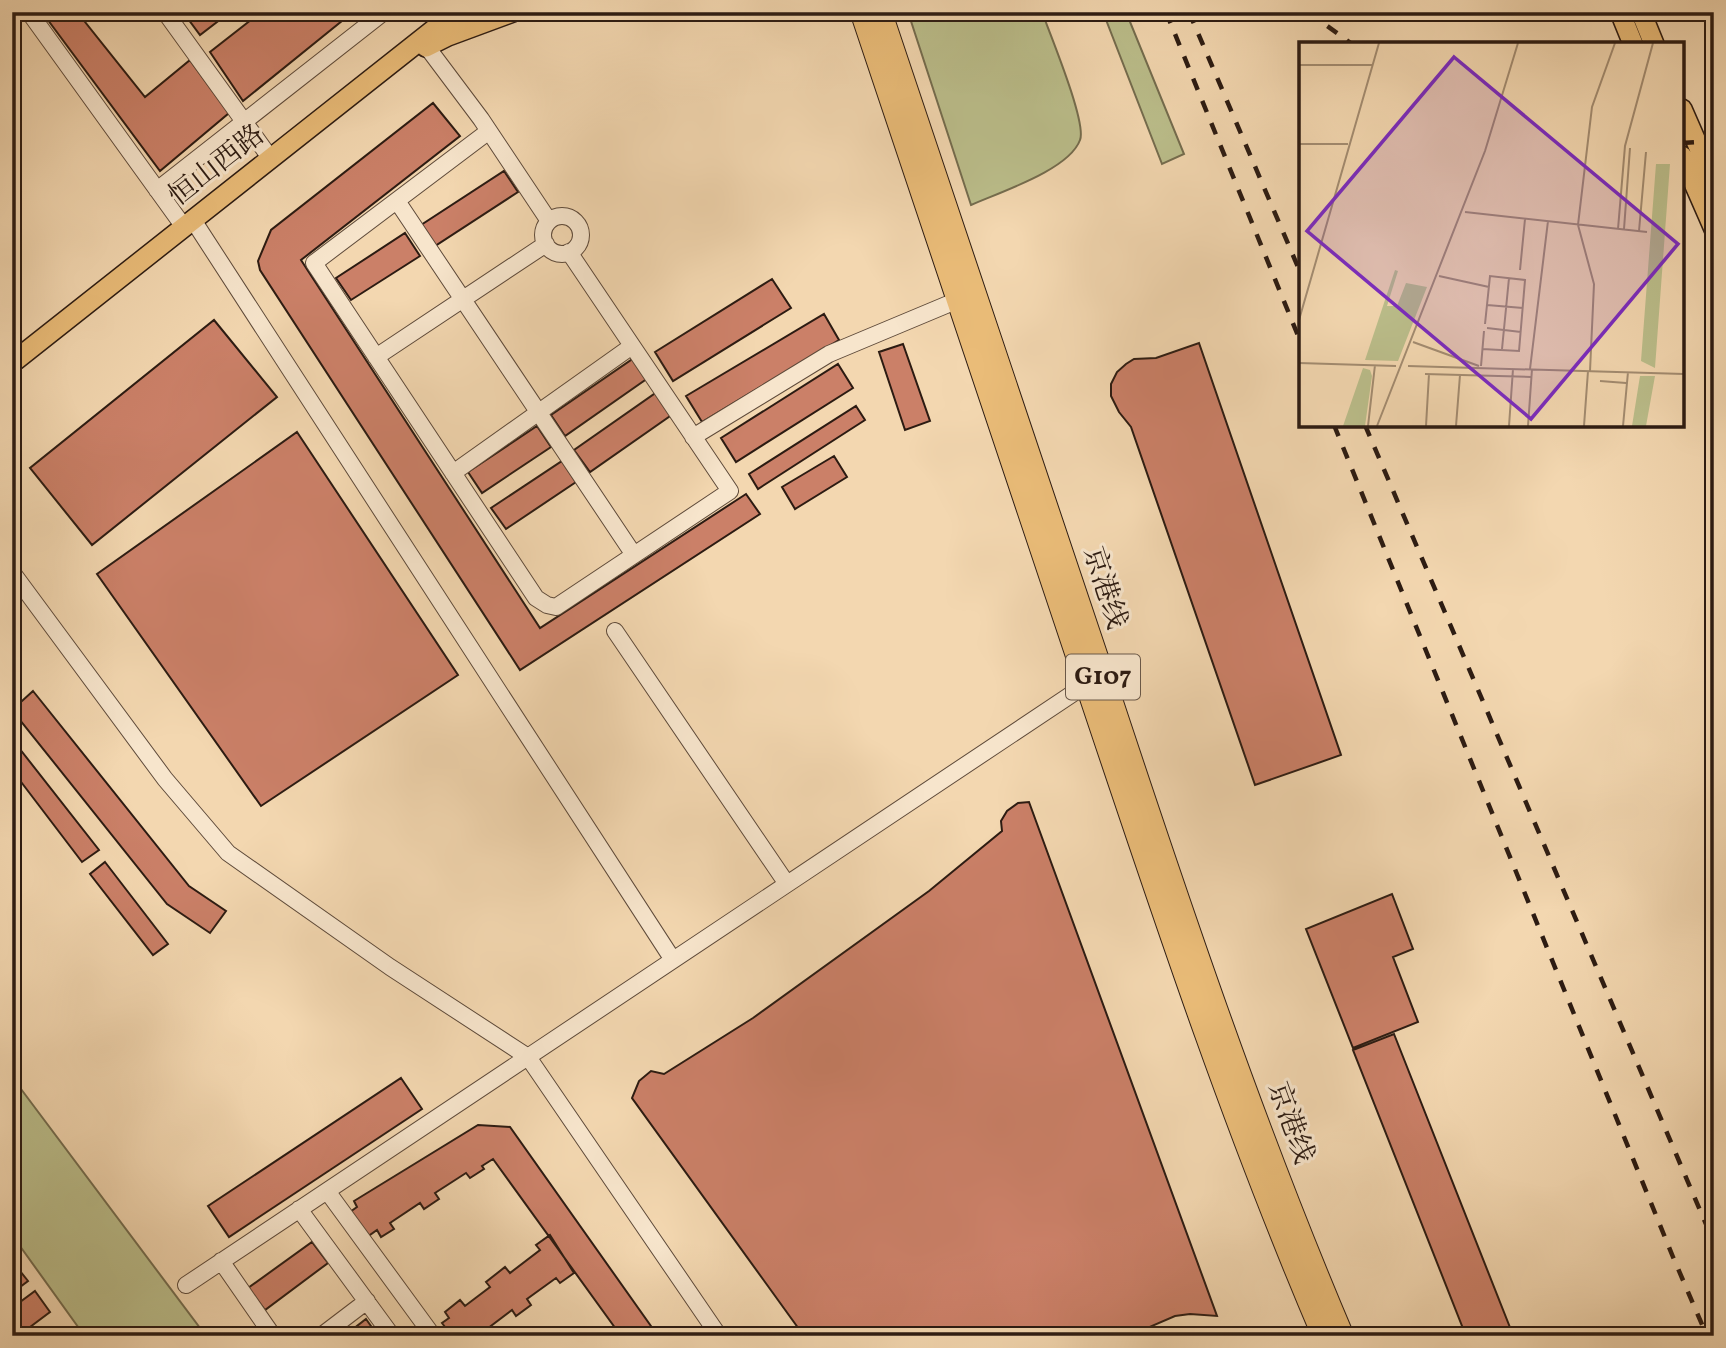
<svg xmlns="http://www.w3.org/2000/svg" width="1726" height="1348" viewBox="0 0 1726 1348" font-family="Vollkorn,'Noto Serif SC',serif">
  <rect width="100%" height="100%" fill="#f3d7b0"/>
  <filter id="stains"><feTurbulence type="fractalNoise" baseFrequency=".00286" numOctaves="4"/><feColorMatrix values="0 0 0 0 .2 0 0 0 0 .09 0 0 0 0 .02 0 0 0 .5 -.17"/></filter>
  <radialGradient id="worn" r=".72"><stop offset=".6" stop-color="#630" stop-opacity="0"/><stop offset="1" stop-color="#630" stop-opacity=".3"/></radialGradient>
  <path fill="#bbbe8b" stroke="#746c4e" stroke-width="2" d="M 908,12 L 1042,12 C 1050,34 1087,123 1080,140 C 1069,170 1000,192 971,205 Z
    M 1103,12 L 1126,12 L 1184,154 L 1162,164 Z
    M 12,1077 L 206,1336 L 89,1336 L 81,1331 L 12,1235 Z"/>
  <path fill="#cb8068" stroke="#2c1b12" stroke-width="2" d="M 42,12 L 77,12 L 145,97 L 190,60 L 229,113 L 160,171 Z
    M 183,12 L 230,12 L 200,35 Z
    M 261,12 L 353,12 L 243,101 L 210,52 Z
    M 433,103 L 460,136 L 301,260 L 540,628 L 746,494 L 760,514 L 520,670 L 260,270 L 258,261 L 271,230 Z
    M 504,171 L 518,192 L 435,246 L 421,225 Z
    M 405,233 L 420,256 L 351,300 L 336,278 Z
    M 772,279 L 791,308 L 673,381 L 655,352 Z
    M 824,314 L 839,340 L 702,422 L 686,396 Z
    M 214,320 L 277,397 L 92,545 L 30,468 Z
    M 1199,343 L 1341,755 L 1255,785 L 1131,427 L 1119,412 L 1111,396 L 1111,384 L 1117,372 L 1126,364 L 1134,359 L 1156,358 Z
    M 903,344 L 930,421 L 905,430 L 879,352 Z
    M 634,358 L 648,378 L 565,436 L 551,415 Z
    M 838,364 L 853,388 L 736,462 L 721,438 Z
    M 657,392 L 673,414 L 590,472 L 574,450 Z
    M 856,406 L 865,420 L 758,489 L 749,474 Z
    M 537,426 L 551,447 L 482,493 L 468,472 Z
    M 297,432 L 458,675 L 261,806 L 97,574 Z
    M 834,456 L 847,477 L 795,509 L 782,487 Z
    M 562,461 L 576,482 L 506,529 L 491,508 Z
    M 33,691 L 189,886 L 226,911 L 210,933 L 167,904 L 12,710 Z
    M 12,739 L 99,850 L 82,862 L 12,770 Z
    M 1029,802 L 1217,1316 L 1190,1314 L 1175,1316 L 1147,1328 L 1136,1336 L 804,1336 L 632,1098 L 639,1081 L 651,1071 L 664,1074 L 753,1018 L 929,891 L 1002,831 L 1001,821 L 1007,811 L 1018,803 Z
    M 105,862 L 168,944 L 153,955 L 90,874 Z
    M 1392,894 L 1413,949 L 1393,957 L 1418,1022 L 1353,1048 L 1306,929 Z
    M 1394,1034 L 1511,1330 L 1500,1336 L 1466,1336 L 1353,1050 Z
    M 401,1078 L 422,1109 L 229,1237 L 208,1206 Z
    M 478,1125 L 510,1127 L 658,1336 L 621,1336 L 493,1159 L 482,1166 L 484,1169 L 470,1178 L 466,1173 L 435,1193 L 439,1199 L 424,1209 L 420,1203 L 390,1223 L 394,1229 L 381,1237 L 377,1230 L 367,1237 L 350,1212 L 357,1207 L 354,1201 Z
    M 550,1235 L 574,1273 L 560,1283 L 556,1278 L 527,1299 L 531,1305 L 516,1316 L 512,1310 L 483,1332 L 486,1336 L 452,1336 L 442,1323 L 449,1318 L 445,1312 L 460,1300 L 465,1306 L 490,1287 L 486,1282 L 505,1267 L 510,1273 L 540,1250 L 536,1245 Z
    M 312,1242 L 328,1263 L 265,1310 L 248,1288 Z
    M 12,1261 L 28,1281 L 12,1293 Z
    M 35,1291 L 50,1312 L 18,1336 L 12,1336 L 12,1308 Z
    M 366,1319 L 378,1336 L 344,1336 Z"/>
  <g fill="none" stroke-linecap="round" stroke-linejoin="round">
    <defs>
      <path id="minor" d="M 29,12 L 184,227
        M 165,12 L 271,159
        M 427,47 L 481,119 L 549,221
        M 489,131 L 314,263 L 536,598 L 547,605 L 556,607 L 730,491 L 569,252
        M 157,190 L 384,12
        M 397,201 L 634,555
        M543 235a19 19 0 1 1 38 0a19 19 0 1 1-38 0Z
        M 193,220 L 673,960
        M 376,357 L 546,244
        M 693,437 L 829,354 L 958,300
        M 453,473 L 632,346
        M 12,572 L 165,779 L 228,853 L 390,967 L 528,1057 L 719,1336
        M 615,631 L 787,884
        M 327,1191 L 433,1336
        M 299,1209 L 392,1336
        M 221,1261 L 273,1336
        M 186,1285 L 1087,684
        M 321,1336 L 367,1301"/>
      <path id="major" d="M 1620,12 L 1633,44
        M 1641,12 L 1654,44
        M 426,47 L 448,36 L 513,12
        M 1682,109 L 1714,182
        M 1682,156 L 1714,229
        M 12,363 L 456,12"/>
      <path id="highway" d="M 862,12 C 937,237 1013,462 1088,687 C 1161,905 1233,1124 1324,1336
        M 880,12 C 955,235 1029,458 1104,680 C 1177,901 1251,1122 1342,1336"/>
    </defs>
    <use href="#minor" stroke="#5e4a3a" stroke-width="18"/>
    <use href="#major" stroke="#2c1b12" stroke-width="22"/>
    <use href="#highway" stroke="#2c1b12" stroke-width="25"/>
    <use href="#minor" stroke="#f7e5cc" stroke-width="16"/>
    <use href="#major" stroke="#eabc78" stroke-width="19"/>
    <use href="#highway" stroke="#eabc78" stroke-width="23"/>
    <path stroke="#2c1b12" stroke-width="4.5" stroke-dasharray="12 12" stroke-linecap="butt" d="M 1166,12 L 1301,343
      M 1189,12 L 1301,274
      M 1308,12 L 1352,44
      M 1682,143 L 1714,141
      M 1334,425 L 1673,1257 L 1707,1336
      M 1365,425 L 1714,1243"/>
  </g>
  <g text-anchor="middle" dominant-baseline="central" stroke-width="6" stroke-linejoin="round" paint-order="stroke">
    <rect fill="#f7e5cc" stroke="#69584a" stroke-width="2" x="1066" y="654.5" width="74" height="45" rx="5"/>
    <g font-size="26" font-weight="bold" fill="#2c1b12">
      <text x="1103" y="677">G107</text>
    </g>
    <g font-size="28" fill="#2c1b12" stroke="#f7e5cc">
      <text transform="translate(217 166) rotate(-38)">恒山西路</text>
      <text transform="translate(1104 588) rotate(72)">京港线</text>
      <text transform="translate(1290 1123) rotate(70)">京港线</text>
    </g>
  </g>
  <g transform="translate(1299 42)">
    <rect width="385" height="385" fill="#f3d7b0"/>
    <path d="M 357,122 L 371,122 L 356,326 L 342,319 ZM 96,228 L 99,229 L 88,264 L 98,264 L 107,241 L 128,245 L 99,319 L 66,318 ZM 64,326 L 71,328 L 73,334 L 66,384 L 44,384 ZM 341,334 L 356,334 L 347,384 L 333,384 Z" fill="#bbbe8b"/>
    <path fill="none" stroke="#a38c71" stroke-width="2" d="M 0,23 L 73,23M 0,102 L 49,102M 166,170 L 348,190M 319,187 L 326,104 L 354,1M 325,187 L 331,106M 340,189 L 347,110M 221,228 L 226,177M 140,234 L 190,245M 188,263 L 224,266M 0,278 L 80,1M 188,286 L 222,290M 114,300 L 180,324M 183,307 L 220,309 L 226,238 L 191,234 L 186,282M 203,307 L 210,236M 0,321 L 97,324M 109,324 L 385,332M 182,324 L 185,289M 231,327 L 249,179M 291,329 L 295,242 L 279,183 L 293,65 L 316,1M 126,332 L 232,335M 301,339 L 327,341M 69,384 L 76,323M 78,384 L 186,109 L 219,1M 127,384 L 130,332M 157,384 L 161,333M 210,384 L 214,327M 229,384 L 233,327M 285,384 L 289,329M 324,384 L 329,330"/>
    <path fill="#7b2cbf" fill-opacity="0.15" stroke="#7b2cbf" stroke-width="3.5" d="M 155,15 L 379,202 L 232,377 L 8,189 Z"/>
    <rect width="385" height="385" fill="none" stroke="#2c1b12" stroke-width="3.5"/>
  </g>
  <rect width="1726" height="1348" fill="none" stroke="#f3d7b0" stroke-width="42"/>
  <rect x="14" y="14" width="1698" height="1320" fill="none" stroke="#2c1b12" stroke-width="3.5"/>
  <rect x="21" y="21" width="1684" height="1306" fill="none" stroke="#2c1b12" stroke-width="2"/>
  <rect width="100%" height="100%" filter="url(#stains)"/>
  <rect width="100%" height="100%" fill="url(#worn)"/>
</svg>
